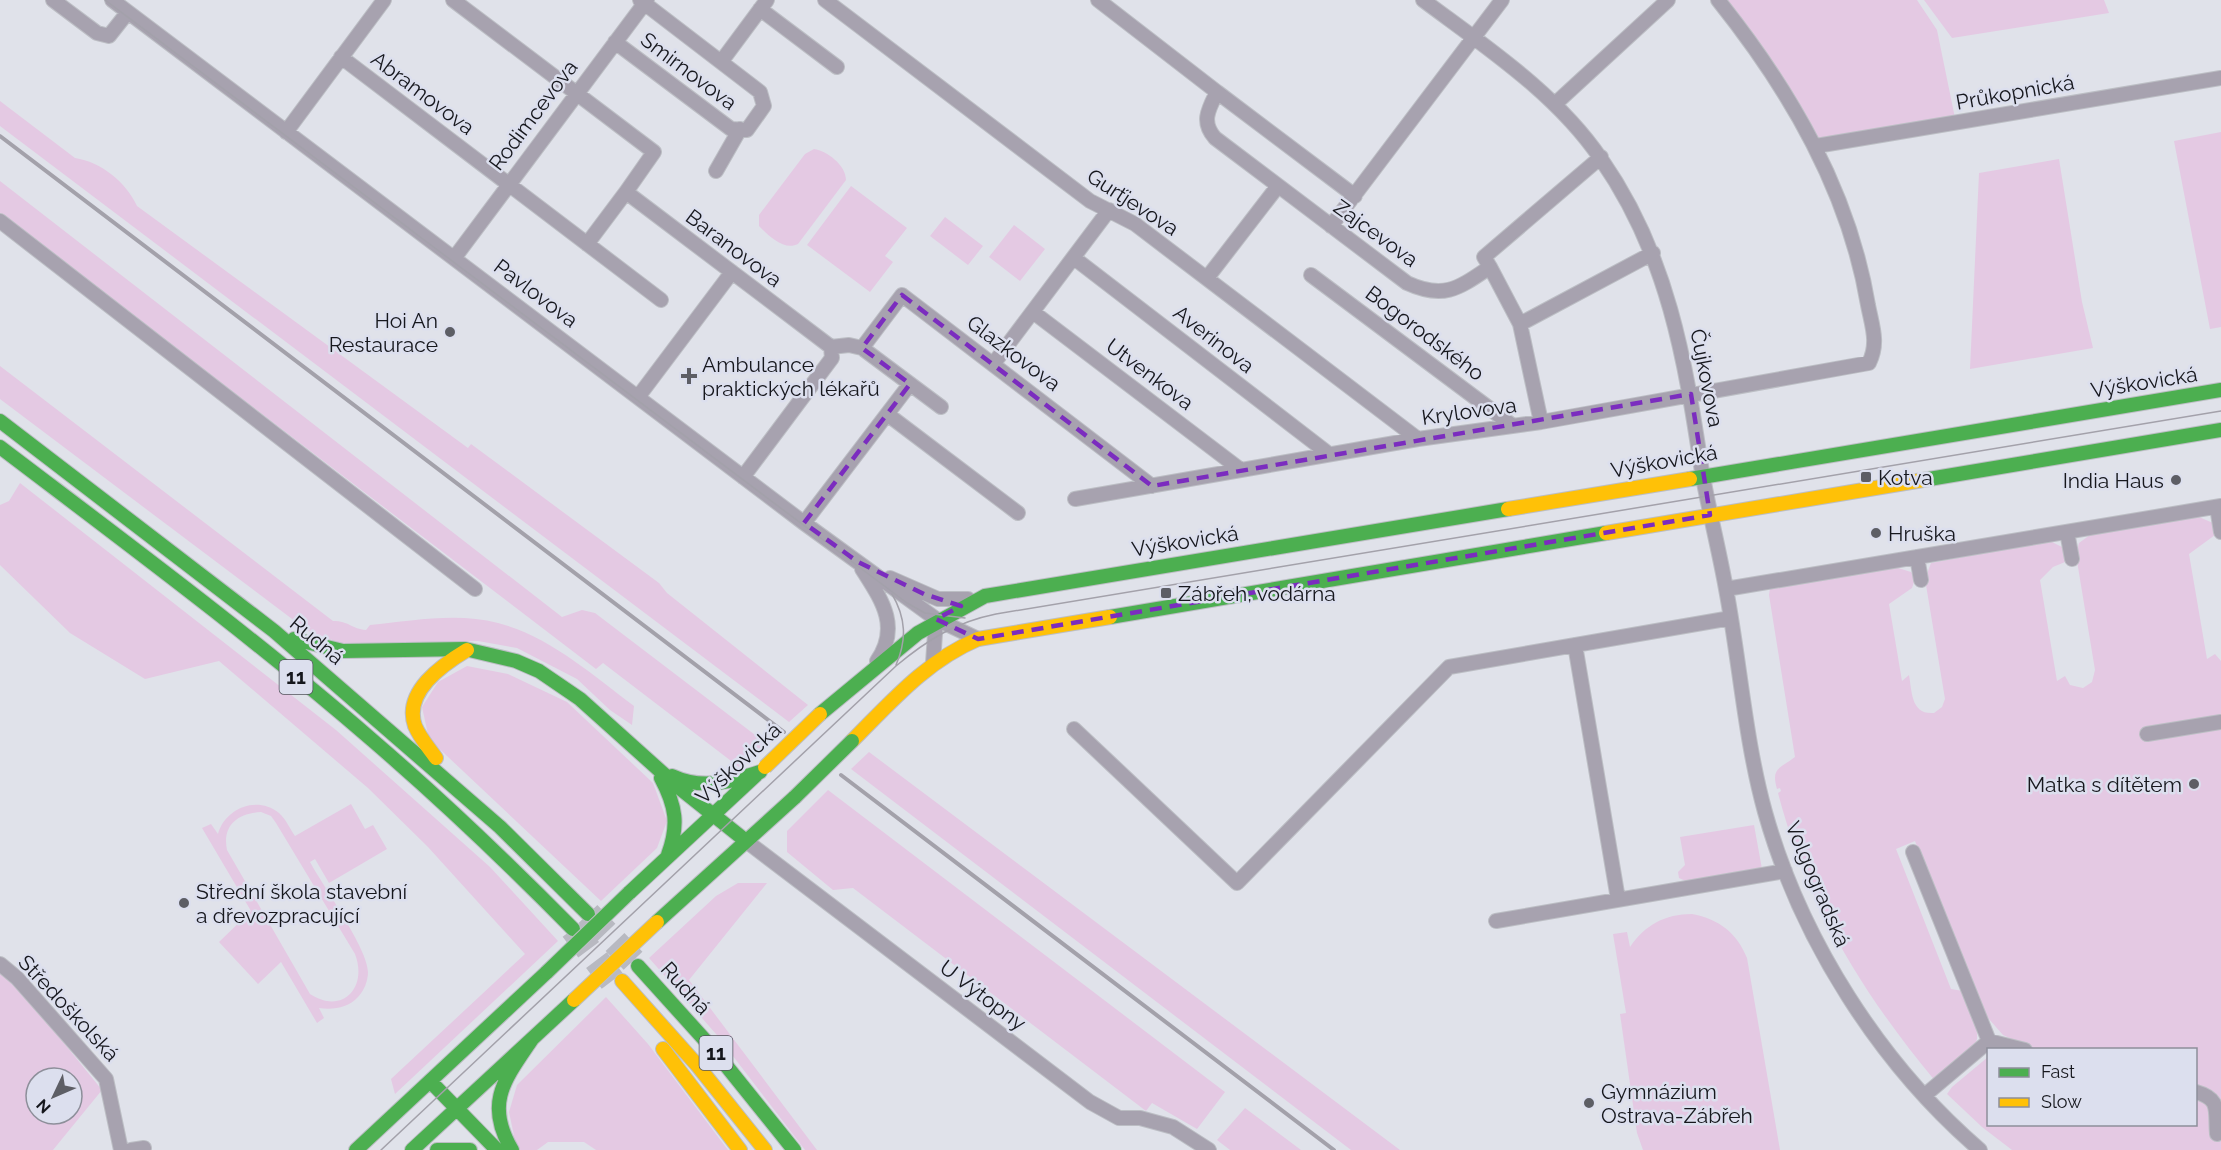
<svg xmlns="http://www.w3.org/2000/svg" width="2221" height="1150" viewBox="0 0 2221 1150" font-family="Raleway,sans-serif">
  <rect width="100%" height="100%" fill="#e0e2ea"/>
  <path fill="#e4c9e3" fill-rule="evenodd" d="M 1718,0 L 1917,0 L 1937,30 L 1956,123 L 1816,146 Z
    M 1924,0 L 2104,0 L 2109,13 L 1952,38 Z
    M 0,101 L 75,158 C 101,162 126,182 137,206 L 468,448 L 471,444 L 659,583 L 667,593 L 808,705 L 789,722 L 0,126 Z
    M 2221,132 L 2221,327 L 2210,329 L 2174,141 Z
    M 814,149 C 827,151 846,165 846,180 L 798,244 C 784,251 769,236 759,226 L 759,215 L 805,154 Z
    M 2059,159 L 2082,302 L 2093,348 L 1970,369 L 1979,173 Z
    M 0,181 L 562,617 L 582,610 L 595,613 L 767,744 L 739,767 L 603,663 L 596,669 L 0,214 Z
    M 851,186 L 907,228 L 885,256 L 893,262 L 870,292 L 807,245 Z
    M 945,217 L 983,246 L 968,265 L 930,236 Z
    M 1014,225 L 1045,249 L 1020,281 L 989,257 Z
    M 0,366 L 333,621 C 349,621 352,629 366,630 L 370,625 C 411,621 457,612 498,623 C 549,636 593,675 634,706 L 632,725 L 610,710 L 577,679 L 517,648 L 478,641 L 346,645 L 308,631 L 0,399 Z
    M 20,483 L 336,730 L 490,867 L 558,941 L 395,1094 L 391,1079 L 525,954 L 428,847 L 368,788 L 219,661 L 145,679 L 70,633 L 0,565 L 0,505 L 9,501 Z
    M 2199,517 L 2213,523 L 2215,535 L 2189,554 L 2207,659 L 2215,654 L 2221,661 L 2221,1150 L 2012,1150 L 1982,1127 L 1947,1094 L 1952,1087 L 1988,1057 L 1988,1124 L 2196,1124 L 2196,1050 L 2033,1049 L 2003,1035 L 1981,1010 L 1915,841 L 1896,849 L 1951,989 L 1963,991 C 1987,1050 1982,1042 1936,1082 C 1865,997 1806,902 1778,793 L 1781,791 L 1780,788 L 1777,789 C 1771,768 1779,769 1795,757 L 1769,595 L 1770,588 L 1895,567 L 1911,572 L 1915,579 L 1912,588 L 1889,604 L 1902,681 L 1909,675 C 1912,692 1911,715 1934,713 L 1942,707 L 1945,699 L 1925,579 L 1931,563 L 2050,541 L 2066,549 L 2065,562 L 2053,567 L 2040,580 L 2057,681 L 2065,676 L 2070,685 L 2083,688 L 2092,682 L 2095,670 L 2076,555 L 2079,543 L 2090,535 Z
    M 467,666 L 508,674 L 567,702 L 653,783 L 667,821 L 657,848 L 601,901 L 429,739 L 422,707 L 438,682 Z
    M 869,752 L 893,770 L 1400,1150 L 1351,1150 L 851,769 Z
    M 828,790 L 1225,1092 L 1197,1129 L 1152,1103 L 1146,1111 L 853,888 L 833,890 L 787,852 L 787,831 Z
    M 351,804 L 365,829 L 373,825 L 387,849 L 329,883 L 315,859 L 310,862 C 323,886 368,949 368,972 C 368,981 364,991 358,997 C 348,1008 333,1010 319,1008 L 324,1018 L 317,1023 L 281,962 L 258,984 L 219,942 L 251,911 L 202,828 L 211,824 L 218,834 C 225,809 256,795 279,813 C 286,819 290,829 295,836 ZM 261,812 L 271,816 L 276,823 L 355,954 C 368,988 342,1015 310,994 L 227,850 C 222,826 237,813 261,812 Z
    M 1754,825 L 1762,869 L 1688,882 L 1679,878 L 1678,872 L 1685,865 L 1680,837 Z
    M 738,883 L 767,883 L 689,980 L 817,1150 L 805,1150 L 716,1034 L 649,958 L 716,896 Z
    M 1692,914 C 1719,919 1737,933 1747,958 L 1780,1150 L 1643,1150 L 1637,1133 L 1620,1014 L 1626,1013 L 1613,934 L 1627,932 L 1630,947 C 1645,925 1665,914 1692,914 Z
    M 0,971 L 16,984 L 102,1090 L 53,1150 L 0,1150 ZM 36,1078 L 72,1078 L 72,1114 L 36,1114 Z
    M 606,997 L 648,1044 L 728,1150 L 596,1150 L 584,1142 L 548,1142 L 537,1150 L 517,1150 L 509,1112 L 517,1085 Z
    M 1245,1108 L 1301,1150 L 1230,1150 L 1217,1140 Z"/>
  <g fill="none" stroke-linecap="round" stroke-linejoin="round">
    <path stroke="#b8b9c1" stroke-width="26" stroke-dasharray="26 13" stroke-linecap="butt" d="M 588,914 L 638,966
      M 573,929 L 616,986"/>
    <defs>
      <path id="street" d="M 53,0 L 97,33 L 109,36 L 128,12
        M 112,0 L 804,523 L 936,619 L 978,639
        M 453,0 L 654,152 L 626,192 L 831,347 L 849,345 L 862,348 L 941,407
        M 825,0 L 1090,201 L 1135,224 L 1418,439
        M 1098,0 L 1217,92 C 1208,110 1201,122 1215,138 L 1407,283 C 1444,300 1459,288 1490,267 L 1520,324 L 1541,422
        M 1423,0 C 1486,47 1557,94 1601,159 C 1668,255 1685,359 1702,472 C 1709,511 1719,550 1726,589 C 1740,663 1745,740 1765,812 C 1801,940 1880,1064 1980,1150
        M 760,9 L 837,67
        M 615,42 L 731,129 L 747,130 L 764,106 L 760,92 L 640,0
        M 341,57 L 661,300
        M 721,62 L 767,0
        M 1217,92 L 1355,196
        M 1555,104 L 1668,0
        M 286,132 L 384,0
        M 1816,146 L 2221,78
        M 716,171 L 740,129
        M 0,221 L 475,589
        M 1331,226 L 1502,0
        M 587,244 L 626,192
        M 455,257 L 647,0
        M 1074,258 L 1329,454
        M 1490,267 L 1484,257 L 1601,157
        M 1311,275 L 1513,426
        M 1207,278 L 1278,186
        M 1033,312 L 1241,470
        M 1520,324 L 1653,253
        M 862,348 L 902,295 L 1152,486
        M 994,363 L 1109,210
        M 638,397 L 732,272
        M 887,414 L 1018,513
        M 743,477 L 832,358 L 831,347
        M 1075,499 L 1418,439 L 1541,422 L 1869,363 C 1879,343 1872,326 1868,305 C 1849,191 1790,90 1718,0
        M 2217,507 L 2221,532
        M 804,523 L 910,384
        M 2067,532 L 2072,559
        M 1917,557 L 1921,580
        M 862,569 C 881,599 901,626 877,661
        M 890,578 L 938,599 L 968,599
        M 1726,589 L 2221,506
        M 1575,645 L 1618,899
        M 933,663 L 936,619
        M 1074,729 L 1237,883 L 1449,667 L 1731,618
        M 2147,734 L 2221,722
        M 746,841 L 1090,1102 L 1119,1118 L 1140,1118 L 1173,1127 L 1209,1150
        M 1913,852 L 1989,1041 L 2025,1050
        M 1496,921 L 1785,871
        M 0,964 L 17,978 L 106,1079 L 121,1150
        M 2196,1092 C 2221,1099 2215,1110 2217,1134
        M 1925,1095 L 1989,1041
        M 131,1150 L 144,1148"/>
      <path id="fast" d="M 0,421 L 274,631 L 500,827 L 588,914
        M 0,447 C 125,542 252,636 371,739 C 442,800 508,863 573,929
        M 1690,479 L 2221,390
        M 1923,480 L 2221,430
        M 1110,617 L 1606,533
        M 294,639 L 343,651 L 465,649 L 516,661 L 539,671 L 580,699 L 677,786 L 746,841
        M 820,714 L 918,633 L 985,596 L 1508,509
        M 672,776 C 702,790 730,782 760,772
        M 661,778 C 676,806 679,825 668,855
        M 629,893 L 756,775
        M 657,922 L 795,797
        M 638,966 L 712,1048 L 794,1150
        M 430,1081 L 497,1150
        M 356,1150 L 547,972
        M 412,1150 L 574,1000
        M 437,1150 L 470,1150
        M 512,1150 C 484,1103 505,1079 532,1039"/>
      <path id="slow" d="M 1508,509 L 1690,479
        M 1606,533 L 1923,480
        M 852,741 C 891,702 926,661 978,639 L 1110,617
        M 436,758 C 429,748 420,738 415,726 C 403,692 442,665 467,650
        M 622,981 L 697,1065 L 765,1150
        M 663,1049 L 740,1150"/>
    </defs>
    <use href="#street" stroke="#bcbec4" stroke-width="16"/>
    <use href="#fast" stroke="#bcbec4" stroke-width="16"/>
    <use href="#slow" stroke="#bcbec4" stroke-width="16"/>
    <use href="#street" stroke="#a7a2af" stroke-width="14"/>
    <use href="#fast" stroke="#4caf50" stroke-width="14"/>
    <use href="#slow" stroke="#ffc107" stroke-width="14"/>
    <path stroke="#a3a1aa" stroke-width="1.5" d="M 105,0 L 907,603 L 925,613 L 965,618
      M 892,594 C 906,618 907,640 896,665
      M 381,1150 L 896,666 C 927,640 956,622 996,614 L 2221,411"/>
    <path stroke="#a3a1aa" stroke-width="4" d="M 0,136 L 784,732
      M 841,775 L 1334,1150"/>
    <defs>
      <path id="fast-bridge" d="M 795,797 L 852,741
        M 547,972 L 629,893"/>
      <path id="slow-bridge" d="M 765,767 L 820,714
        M 574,1000 L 657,922"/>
    </defs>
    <use href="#fast-bridge" stroke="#bcbec4" stroke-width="16" stroke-linecap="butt"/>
    <use href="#slow-bridge" stroke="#bcbec4" stroke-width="16" stroke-linecap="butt"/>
    <use href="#fast-bridge" stroke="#4caf50" stroke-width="14"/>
    <use href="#slow-bridge" stroke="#ffc107" stroke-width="14"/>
  </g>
  <path fill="none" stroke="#7b2cbf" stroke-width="4.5" stroke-dasharray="12 8" stroke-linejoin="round" d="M 902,295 L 1152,486 L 1691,394 L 1710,515 L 978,639 L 936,619 L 961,606 L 924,594 L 858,562 L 804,523 L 910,384 L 862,348 Z"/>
  <g fill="#5d5e65" stroke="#dcdfee" stroke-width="2">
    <circle cx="450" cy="332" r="6"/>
    <path d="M686 367h6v6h6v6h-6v6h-6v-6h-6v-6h6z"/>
    <rect x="1860" y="471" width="12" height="12" rx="3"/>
    <circle cx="2176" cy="480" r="6"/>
    <circle cx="1876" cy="533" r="6"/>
    <rect x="1160" y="587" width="12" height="12" rx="3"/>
    <circle cx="2194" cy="784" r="6"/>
    <circle cx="184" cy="903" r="6"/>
    <circle cx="1589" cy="1103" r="6"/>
  </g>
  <g text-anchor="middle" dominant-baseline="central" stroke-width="5" stroke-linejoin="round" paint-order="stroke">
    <g fill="#dcdfee" stroke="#51535c" stroke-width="1.5">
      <rect x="279.5" y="660" width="33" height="34" rx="4.5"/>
      <rect x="699.5" y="1036" width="33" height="34" rx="4.5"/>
    </g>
    <g font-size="20" font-weight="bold" fill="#16171d">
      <text x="296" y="677">11</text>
      <text x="716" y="1053">11</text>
    </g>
    <g font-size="21" fill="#16171d" stroke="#dcdfee">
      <text transform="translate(689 71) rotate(37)">Smirnovova</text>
      <text transform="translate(2015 92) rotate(-10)">Průkopnická</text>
      <text transform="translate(423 93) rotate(37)">Abramovova</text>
      <text transform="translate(533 115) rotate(-53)">Rodimcevova</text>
      <text transform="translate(1133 202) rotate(33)">Gurťjevova</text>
      <text transform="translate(1376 233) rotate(36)">Zajcevova</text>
      <text transform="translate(734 248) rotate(37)">Baranovova</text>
      <text transform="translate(536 293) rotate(37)">Pavlovova</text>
      <text transform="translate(1425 333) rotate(37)">Bogorodského</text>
      <text transform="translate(1214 339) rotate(38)">Averinova</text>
      <text transform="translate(1014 353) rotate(37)">Glazkovova</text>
      <text transform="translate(1150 374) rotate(37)">Utvenkova</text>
      <text transform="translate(1707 378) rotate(79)">Čujkovova</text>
      <text transform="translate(2144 382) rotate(-9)">Výškovická</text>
      <text transform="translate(1469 411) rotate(-8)">Krylovova</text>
      <text transform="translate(1664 461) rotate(-10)">Výškovická</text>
      <text transform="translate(1185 541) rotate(-9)">Výškovická</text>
      <text transform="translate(317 640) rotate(40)">Rudná</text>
      <text transform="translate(738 763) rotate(-43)">Výškovická</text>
      <text transform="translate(1818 884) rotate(67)">Volgogradská</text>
      <text transform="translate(686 988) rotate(48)">Rudná</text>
      <text transform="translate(983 995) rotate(37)">U Výtopny</text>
      <text transform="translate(69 1008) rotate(47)">Středoškolská</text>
    </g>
    <g font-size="21" fill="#16171d" stroke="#dcdfee" text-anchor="start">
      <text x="438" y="320" text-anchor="end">Hoi An<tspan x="438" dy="24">Restaurace</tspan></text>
      <text x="702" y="364">Ambulance<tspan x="702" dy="24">praktických lékařů</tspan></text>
      <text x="1878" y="477">Kotva</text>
      <text x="2164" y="480" text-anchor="end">India Haus</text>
      <text x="1888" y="533">Hruška</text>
      <text x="1178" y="593">Zábřeh, vodárna</text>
      <text x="2182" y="784" text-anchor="end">Matka s dítětem</text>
      <text x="196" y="891">Střední škola stavební<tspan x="196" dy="24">a dřevozpracující</tspan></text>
      <text x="1601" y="1091">Gymnázium<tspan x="1601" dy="24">Ostrava-Zábřeh</tspan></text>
    </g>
  </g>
  <rect x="1987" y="1048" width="210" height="78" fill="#dcdfee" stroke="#8d8f9a" stroke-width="1.5"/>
  <rect x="1999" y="1068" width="30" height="9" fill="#4caf50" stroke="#8d8f9a" stroke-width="1.5"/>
  <text x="2041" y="1078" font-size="18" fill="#16171d">Fast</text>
  <rect x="1999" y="1098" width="30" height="9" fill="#ffc107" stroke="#8d8f9a" stroke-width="1.5"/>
  <text x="2041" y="1108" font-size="18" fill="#16171d">Slow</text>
  <g transform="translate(54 1096) rotate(226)"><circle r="28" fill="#dcdfee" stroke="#8d8f9a" stroke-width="1.5"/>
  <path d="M0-4.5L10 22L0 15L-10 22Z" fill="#5d5e65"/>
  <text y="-9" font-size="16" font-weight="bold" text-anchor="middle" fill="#16171d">N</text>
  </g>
</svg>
